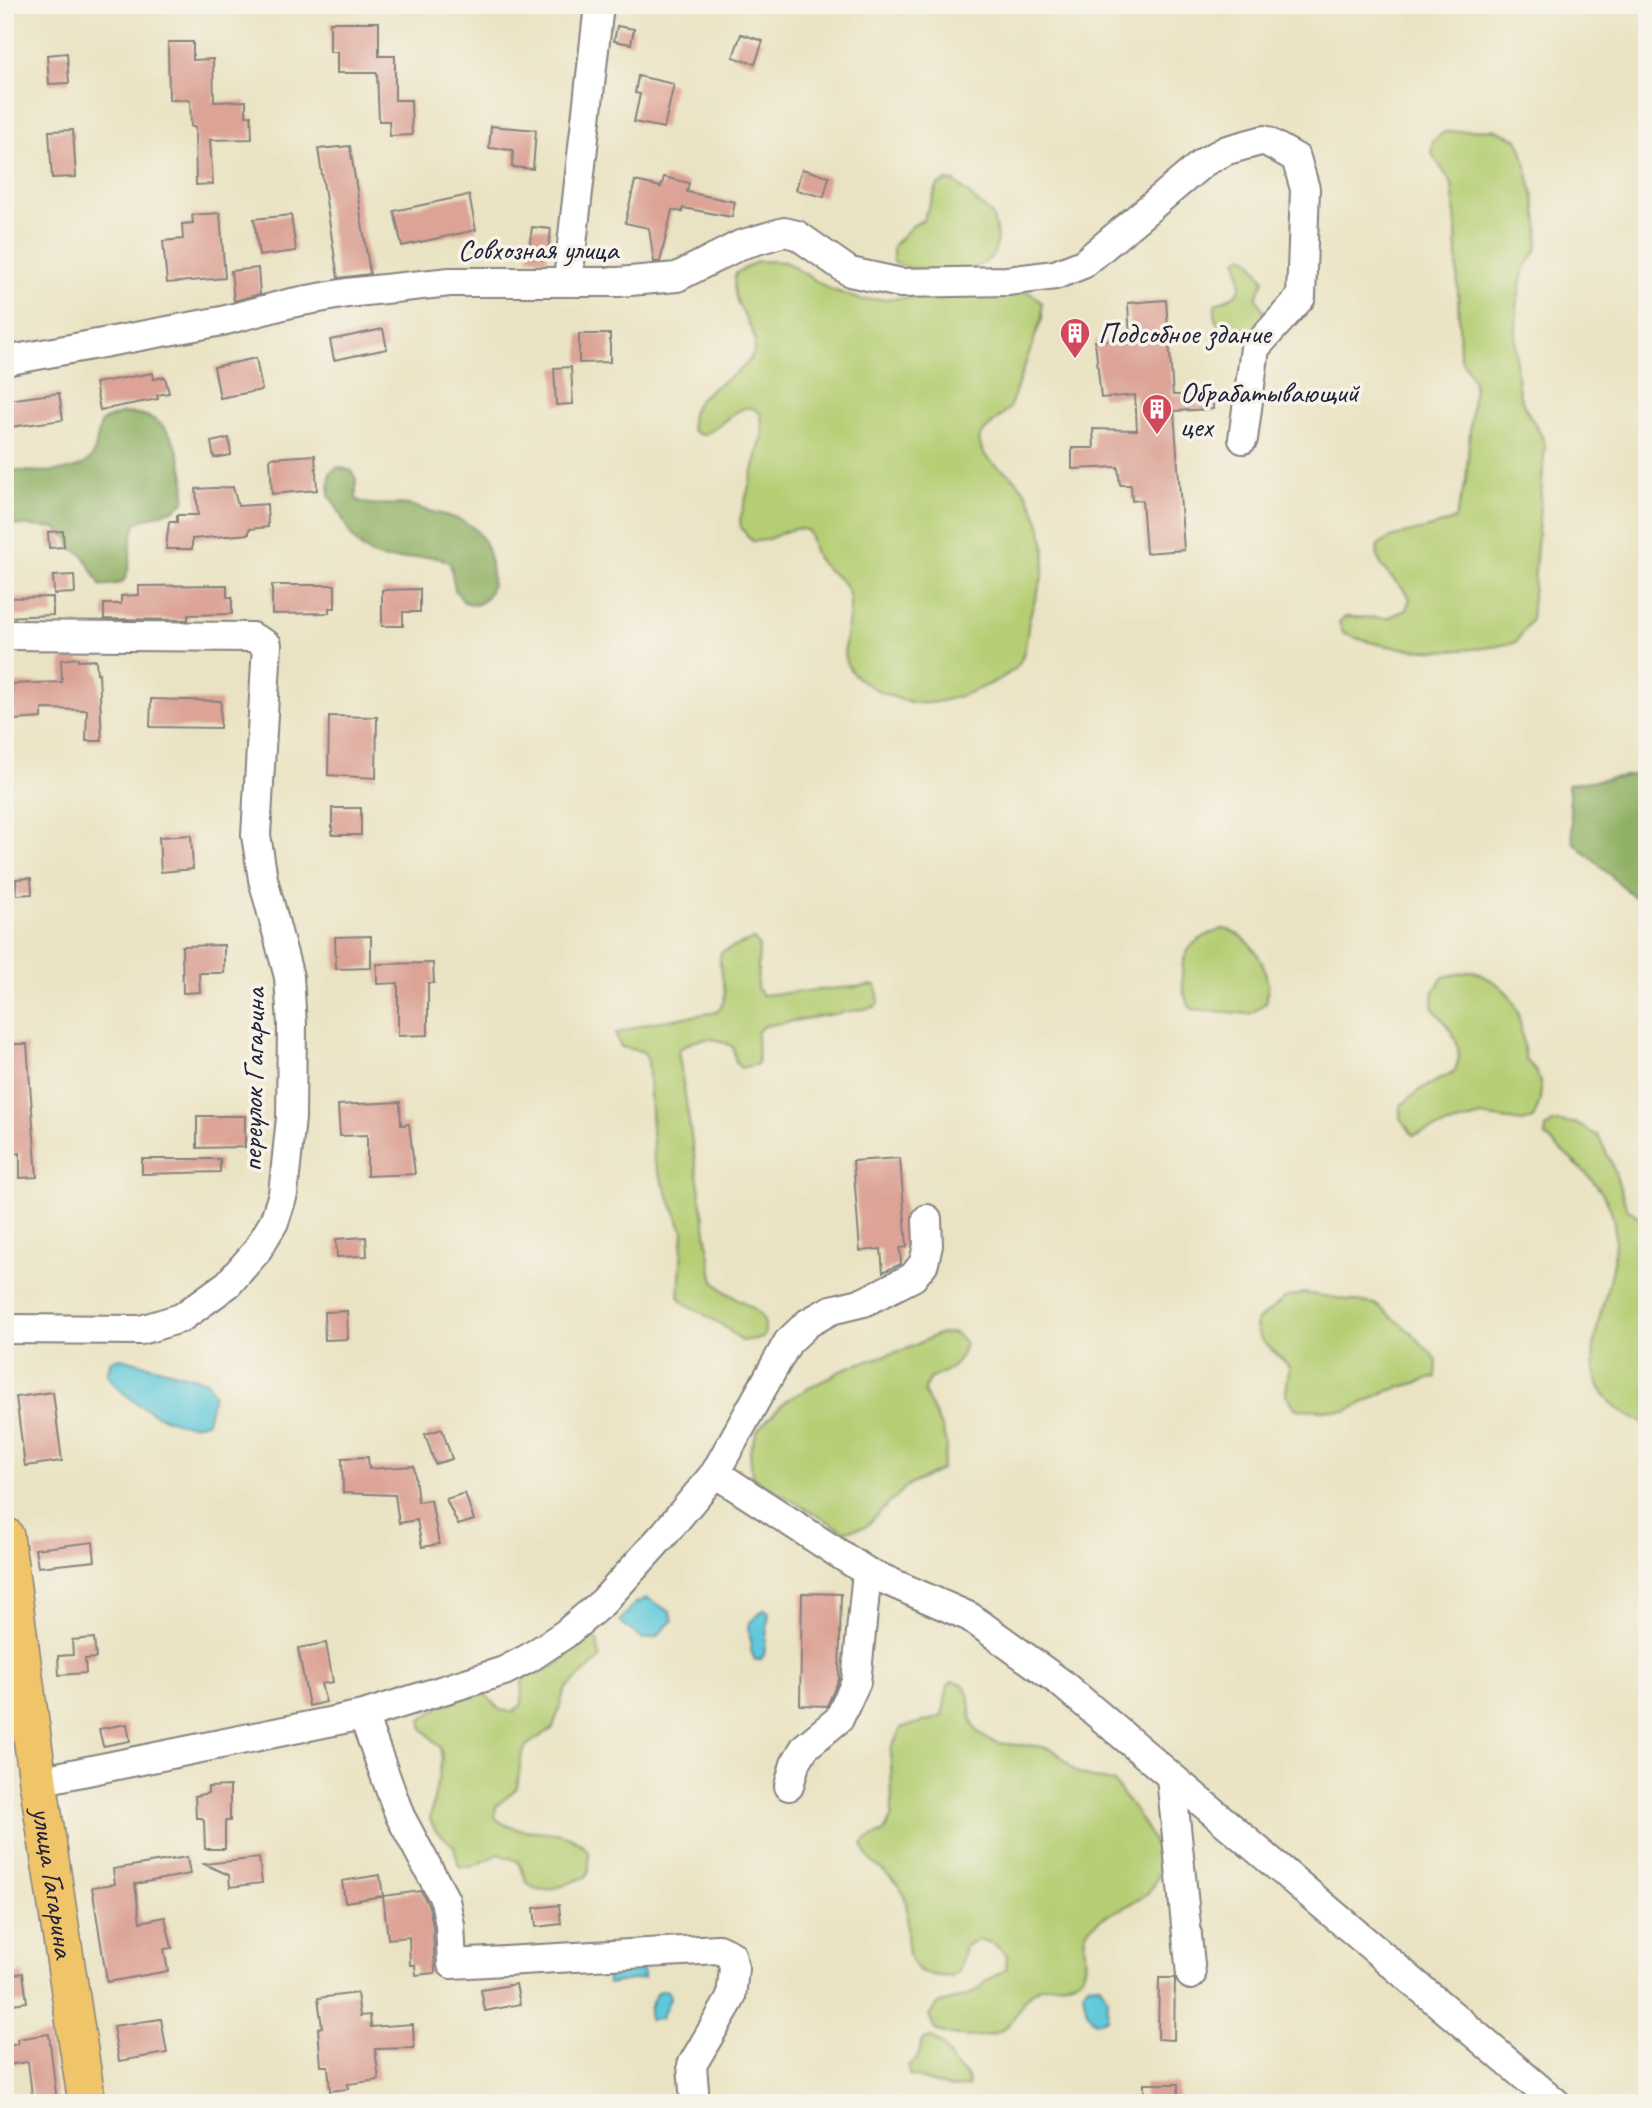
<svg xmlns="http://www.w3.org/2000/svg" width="1652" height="2108" font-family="Caveat,sans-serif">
  <rect width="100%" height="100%" fill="#f7f3e8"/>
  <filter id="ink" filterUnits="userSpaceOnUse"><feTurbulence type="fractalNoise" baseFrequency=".0143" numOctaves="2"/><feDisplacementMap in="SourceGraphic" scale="14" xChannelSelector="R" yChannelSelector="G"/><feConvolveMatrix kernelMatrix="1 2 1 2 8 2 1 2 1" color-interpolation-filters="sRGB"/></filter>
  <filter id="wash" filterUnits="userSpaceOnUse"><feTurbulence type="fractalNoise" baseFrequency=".00686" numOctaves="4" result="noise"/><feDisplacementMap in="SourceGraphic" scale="28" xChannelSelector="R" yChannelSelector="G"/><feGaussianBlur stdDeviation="1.57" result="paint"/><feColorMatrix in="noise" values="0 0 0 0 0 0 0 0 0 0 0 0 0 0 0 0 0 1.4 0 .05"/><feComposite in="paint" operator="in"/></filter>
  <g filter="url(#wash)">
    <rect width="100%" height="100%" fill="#eae3c3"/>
    <path fill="#b5ce73" stroke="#6c7857" stroke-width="2" d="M1495,129L1517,139L1522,149C1529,180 1541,214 1538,245C1537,255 1528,260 1525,268C1514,295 1514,363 1519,392C1523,412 1540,426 1545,445L1531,620L1516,642C1464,655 1393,654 1343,633L1339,622L1345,617L1387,618L1406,610L1410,598C1399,580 1373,569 1378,545C1400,530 1431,531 1455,519L1466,481L1474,381L1460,357L1456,226L1452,184L1432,154L1433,141L1444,132Z
      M946,181L955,182L992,215C1010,265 976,272 935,270C919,269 907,270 893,261V246L912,226L923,220L938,185Z
      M1243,256L1251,260L1264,280L1256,298L1265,313L1264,320L1254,330L1219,325L1215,319V304C1245,292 1243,292 1237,260Z
      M758,261L785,262L830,289L861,300L1023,292L1031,293L1042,303V318L1009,409L984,431L979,440C984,465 1001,465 1017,481C1032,496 1045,533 1045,554C1045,577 1036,594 1030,616C1026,631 1028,648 1020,662C1009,682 940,706 919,703C900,702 864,687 852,672C834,652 855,620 849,595C845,577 829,575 819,561C812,552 812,540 808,531C786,522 777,543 752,541L741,528L740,520L763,433L761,414C740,393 724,431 700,435L692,430C684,386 740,384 753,354C764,327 725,307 736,273Z
      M1224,929C1254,934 1274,976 1266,1003L1250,1014L1192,1009C1184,999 1183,991 1182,978C1181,947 1197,937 1224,929Z
      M754,939L759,946L757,988L762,995L876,985L879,1001L875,1007L764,1026L757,1032L758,1064L741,1068L736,1063L733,1047C715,1035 696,1037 678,1050L713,1278C723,1302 776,1303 763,1338L742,1341L722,1325L683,1302L679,1295L683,1231L654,1161L648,1061L644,1052L621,1047L615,1034L649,1023L717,1012C735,995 715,973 721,952Z
      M1473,971C1525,993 1517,1014 1526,1060C1546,1077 1543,1098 1533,1119L1523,1122L1481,1116L1413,1135L1400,1118V1106L1421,1089L1454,1072C1468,1046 1448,1026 1432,1007L1434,991L1443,977Z
      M1554,1122L1575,1123L1598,1136L1612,1164L1627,1209L1647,1222V1424C1542,1385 1625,1299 1614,1223C1609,1186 1570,1160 1545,1136L1546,1128Z
      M1304,1293L1375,1304L1412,1333L1437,1360L1436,1377L1385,1392L1347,1411L1296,1409L1286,1394L1289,1367C1277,1350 1255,1344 1256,1322L1285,1298Z
      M954,1333L965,1342C961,1365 950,1370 929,1379L924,1391L942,1429L947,1447L941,1470L907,1486L865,1527L844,1531L752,1477L750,1450L758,1429L787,1400L848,1367L909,1348L938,1334Z
      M592,1637L597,1640L600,1659L565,1689L553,1728L526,1746L521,1758L517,1788L496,1806L495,1817C519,1843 566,1818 589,1853V1871L585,1877C569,1882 540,1900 527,1882C523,1875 523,1868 517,1861L499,1854L471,1867L459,1866L454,1846L435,1830L430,1819L442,1759L440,1747L423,1729L421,1720C438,1706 464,1694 486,1695L500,1710L513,1712L522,1704C518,1655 540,1682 562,1661C567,1656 571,1647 575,1641Z
      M952,1682L963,1684C975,1699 964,1718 979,1733C999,1752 1030,1740 1053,1750C1060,1753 1066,1763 1073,1769C1084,1778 1099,1779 1114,1782C1129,1805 1159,1836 1159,1866C1159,1904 1113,1906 1091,1926C1076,1940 1093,1961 1081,1976C1073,1986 1047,1983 1036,1989C1022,1997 1019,2012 1010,2023C995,2042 955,2038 935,2030L929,2015L940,2003L967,1996L981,1988L986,1981L1006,1970L1007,1955L994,1944L979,1939L965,1946L958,1972L951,1977C943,1976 932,1976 924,1973C896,1962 914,1914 903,1893C891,1871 872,1870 862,1845L867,1839L884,1832L892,1816L891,1749L901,1728C915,1722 929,1723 942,1716L948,1685Z
      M931,2038C945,2044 946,2052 954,2064C960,2074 971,2073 968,2087L952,2088L909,2075L908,2066L917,2059L923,2040Z"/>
    <path fill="#90b165" stroke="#596a50" stroke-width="2" d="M123,413C130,414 139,413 146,416C178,426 187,473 184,502L175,509L137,522C126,542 135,565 122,583L101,586L84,556L71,547L67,537L56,528L5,524V469C25,472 78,476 91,458C97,450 97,432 102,421Z
      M338,467L352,471L356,480V499C372,509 390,502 409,505C416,506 422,510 429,511C469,520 488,528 492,574C493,587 489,599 476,605L464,602L455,590L450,563C423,545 390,574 361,547C345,533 343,512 329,496L330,473Z
      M1647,773V908L1573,842L1568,784Z"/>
    <path fill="#5fc9da" stroke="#40768a" stroke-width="2" d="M121,1358L207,1381L214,1394L207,1421C178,1436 121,1398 107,1374L111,1360Z
      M647,1598L670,1612L673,1620L656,1637L642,1639L620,1621L634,1604Z
      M765,1609L769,1612L764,1655L760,1660H755L751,1651L749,1623Z
      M617,1966L641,1968L644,1978L608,1984L607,1972Z
      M1099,1984L1108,1998L1107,2018L1097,2022C1086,2016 1085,2004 1083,1992L1088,1985Z
      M664,1990L669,1992L670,1998L661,2019L649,2020V2009L657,1992Z"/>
    <g id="blocks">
      <path fill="#dca396" d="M330,22H379V56H395V100H411L412,135L390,136L389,121H379L377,73H337V52H330Z
        M617,26L634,29L631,44L614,41Z
        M741,34L763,41L755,64L733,57Z
        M168,42H193V60L213,59L214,102L246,101V116L251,115L252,139L210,140L213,184L196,185L195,127H191L190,100H169Z
        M67,53L69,83L49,84L47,55Z
        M638,76L674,84L664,128L634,122L640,94L635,93Z
        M491,126L536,130L533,169L512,167L513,150L489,148Z
        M73,130L76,177L52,178L49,131Z
        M350,146L370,274L338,278L318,149Z
        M802,169L829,177L824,197L796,190Z
        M664,177L689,183L687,192L735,202L732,217L683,208L682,212L672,210L660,262H654L649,228L625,223L635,181L661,187Z
        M469,195L476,230L402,246L394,211Z
        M220,213L225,278L167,283L163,241L183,239L182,224L193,223L192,215Z
        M291,215L296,251L259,256L254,219Z
        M532,227L551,229L547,260L528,257Z
        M258,268L260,294L234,301L231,271Z
        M1166,300L1173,395H1213V409L1174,411L1184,550L1146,553L1142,500L1132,501L1131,485H1120L1118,467L1072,469V448H1094L1093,429L1137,430L1135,395L1101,398L1095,341L1130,339L1128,303Z
        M383,329L387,349L334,360L330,340Z
        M579,334H610V362L579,363Z
        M256,358L262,390L220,398L214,367Z
        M571,367L573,404L556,405L554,368Z
        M153,373L154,379L165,377L169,393L157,395L158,399L100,410L95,383Z
        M59,393L63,420L10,427L7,400Z
        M229,438L231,455L214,458L211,442Z
        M315,455L317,490L272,494L270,458Z
        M233,487L238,506L267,504L268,527L249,529V534L192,539V549H166L169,522H177V515H198L196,489Z
        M63,531L64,547L49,548L48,532Z
        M74,575L75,593L54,594L53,576Z
        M227,585V597H232V614L188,615V620L104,619V604H121V596L139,595V586Z
        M272,585H335V608H329V613L272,614Z
        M420,589V612H403V626H382V590Z
        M53,597V615L5,617V598Z
        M78,658V661L96,660L97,674L99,673L102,741H86L87,710L42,709V718L14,720L12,684L62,682L61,660Z
        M151,699L221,701L220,728L150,727Z
        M329,716L377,717L376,778L328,775Z
        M332,808H361V835H332Z
        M191,835L193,869L161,872L159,837Z
        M31,878L32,894L17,895L16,879Z
        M371,936V968L336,969L335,937Z
        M224,945V973H199L200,992L183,993L182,946Z
        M433,963L434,983H428V1035L398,1036V983L377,984V964Z
        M5,1044H27L37,1177L20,1178V1153L5,1154V1116L12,1115Z
        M400,1102L401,1125L409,1124L415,1174L367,1176V1135L340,1136L338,1105Z
        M197,1116H245V1147L197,1148Z
        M900,1158L907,1247L900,1248L901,1264L883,1272L881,1249L860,1251L853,1161Z
        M142,1159H220V1172L142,1174Z
        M366,1237L367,1256L337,1257L336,1239Z
        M347,1311L348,1339L325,1340L324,1312Z
        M53,1392L62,1461L25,1466L16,1397Z
        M442,1429L452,1459L435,1464L425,1434Z
        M368,1457L369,1469L414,1466L418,1502L431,1500L439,1544L422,1547L417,1520L399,1523L395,1495L343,1493L342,1458Z
        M465,1493L474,1520L458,1525L446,1499Z
        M93,1542L95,1561L38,1567L35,1549Z
        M802,1593L841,1594L839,1679L827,1706L800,1705Z
        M94,1638L96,1658L85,1659L86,1673L59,1675L58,1656L73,1655L72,1640Z
        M326,1643L333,1682L321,1684L326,1702L309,1706L298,1648Z
        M127,1724L130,1741L103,1746L99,1729Z
        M230,1786V1821H225V1849H205L204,1821L202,1818H196L195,1796L208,1793V1787Z
        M187,1857L190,1874L135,1884L140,1922L165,1917L172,1948L164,1949L168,1971L107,1982L92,1887L115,1884L113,1869Z
        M259,1858L262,1883L230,1887L229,1875L204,1864Z
        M380,1875L383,1896L345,1902L342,1881Z
        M421,1891L429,1906L433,1927L435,1973L416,1975L415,1965H410L409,1937L388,1939L383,1896Z
        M559,1905L561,1924L536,1927L534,1908Z
        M23,1973L27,2002L5,2005V1976Z
        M1159,1978H1175L1174,2040L1158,2039Z
        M516,1984L520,2004L485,2011L481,1990Z
        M357,1993L360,2016L370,2015L371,2027L413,2024L414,2048L375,2049L379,2080L347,2084L348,2089L330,2091L328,2066H321L318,2028L322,2027L318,1998Z
        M161,2019L167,2053L119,2061L113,2026Z
        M49,2034L57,2103H33L28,2062L5,2065V2046L18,2044L17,2039Z
        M1144,2084H1178V2103H1144Z"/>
    </g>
  </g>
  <g filter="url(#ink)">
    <use href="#blocks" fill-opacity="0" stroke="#86827f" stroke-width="2"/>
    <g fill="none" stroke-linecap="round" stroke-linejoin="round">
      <g stroke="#86827f" stroke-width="32">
        <path id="minor" d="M568,280L599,5
          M5,361L222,321L291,303L347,293L450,282H618L677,277L740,245L784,232L797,235L850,272L901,283L1007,281L1055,275L1083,264L1204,162L1227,150L1264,140L1296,158L1305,189L1301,297L1255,348L1243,439
          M5,635L252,637L267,645L256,835L263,879L289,977L292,1025L291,1118L283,1194L274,1222L256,1252L228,1284L181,1318L141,1330L5,1329
          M715,1473L867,1572L970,1617L1061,1683L1556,2103
          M363,1715L400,1816L445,1900L450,1925L452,1964L718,1949L731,1955L734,1968L731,1998L692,2065L695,2103
          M1171,1777L1191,1975
          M38,1781L363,1715L504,1671L529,1658L565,1634L603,1602L666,1532L715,1473L788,1342L808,1323L831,1310L864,1302L913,1277L924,1263L928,1245L927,1219
          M789,1786L795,1764L805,1747L839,1719L856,1682L867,1572"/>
      </g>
      <g stroke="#86827f" stroke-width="40">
        <g id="major">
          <path id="s1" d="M5,1536L38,1781L87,2103"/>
        </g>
      </g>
      <use href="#minor" stroke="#fff" stroke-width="28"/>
      <use href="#major" stroke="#f0c469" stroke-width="37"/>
    </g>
  </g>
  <defs>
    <g id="building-pin" transform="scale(1.575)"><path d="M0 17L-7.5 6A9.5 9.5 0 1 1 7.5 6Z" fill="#d1495b" stroke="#f7f3e8"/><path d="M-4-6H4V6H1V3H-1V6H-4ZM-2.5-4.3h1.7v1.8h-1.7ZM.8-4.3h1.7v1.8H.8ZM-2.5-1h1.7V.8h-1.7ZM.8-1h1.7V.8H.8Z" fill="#fff"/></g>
  </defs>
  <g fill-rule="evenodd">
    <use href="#building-pin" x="1075" y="333"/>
    <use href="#building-pin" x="1157" y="409"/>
  </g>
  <g text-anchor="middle" stroke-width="7" stroke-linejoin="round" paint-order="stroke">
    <g font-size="30" fill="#22223b" stroke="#f7f3e8">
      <text x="538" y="259">Совхозная улица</text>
      <text transform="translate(253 1080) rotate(-89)" y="10">переулок Гагарина</text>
      <text dy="10" stroke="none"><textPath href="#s1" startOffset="350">улица Гагарина</textPath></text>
    </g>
    <g font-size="30" fill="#22223b" stroke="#f7f3e8" text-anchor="start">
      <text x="1098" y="343">Подсобное здание</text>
      <text x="1180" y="402">Обрабатывающий<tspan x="1180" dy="34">цех</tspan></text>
    </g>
  </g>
  <rect width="1652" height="2108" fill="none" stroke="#f7f3e8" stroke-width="28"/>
</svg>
